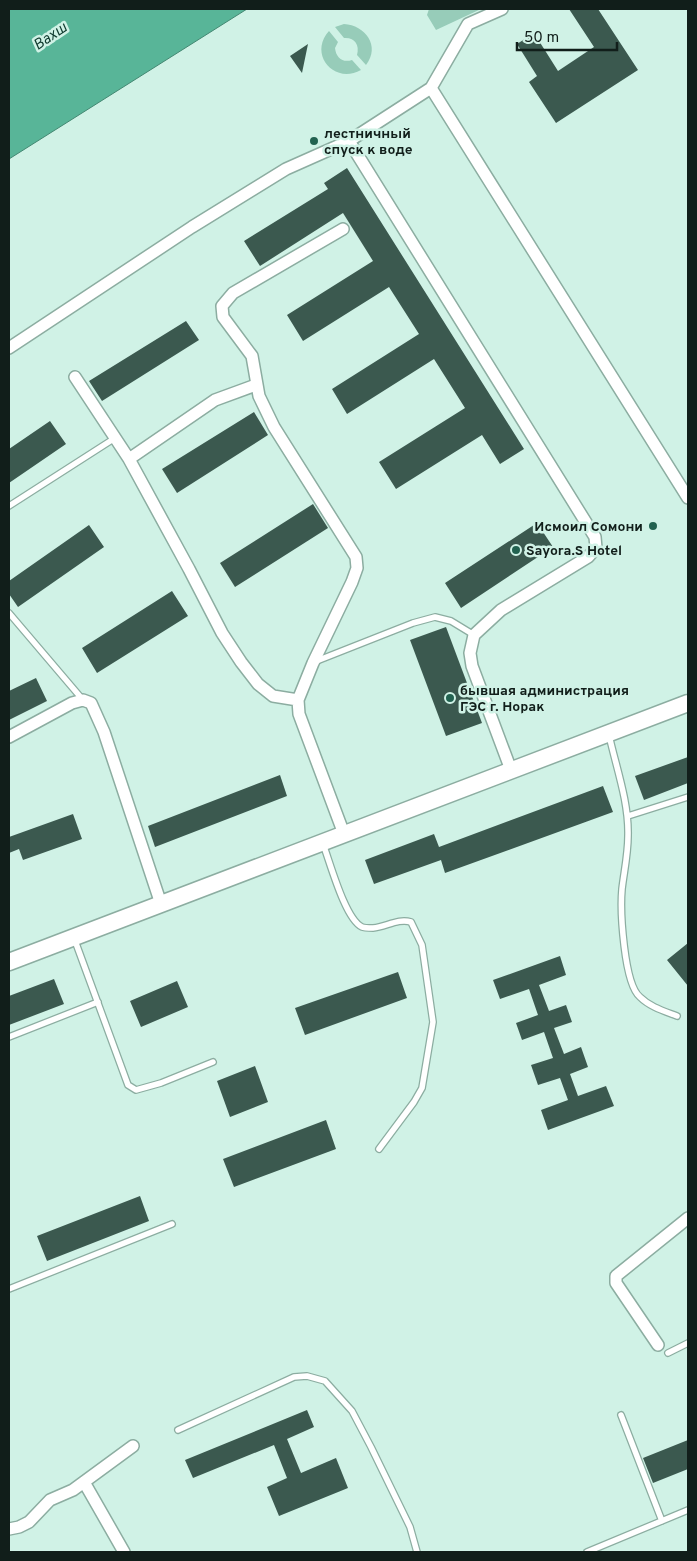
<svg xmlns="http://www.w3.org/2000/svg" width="697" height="1561" font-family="Overpass,sans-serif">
  <rect width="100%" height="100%" fill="#d0f2e6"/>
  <path fill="#97ccb9" d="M429,9H481L436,30L427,15Z
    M344,24C365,25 381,46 366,65L357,55C360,44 354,37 344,38L335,27Z
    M329,31L338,42L335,48C336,58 343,63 352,60L361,70C334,85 308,54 329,31Z"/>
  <path fill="#58b598" stroke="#438872" d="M9,9H247L9,159Z"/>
  <path fill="#3b594f" d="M569,9H598L638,70L556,123L529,82L537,76L517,44L534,33L558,71L594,47Z
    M308,44L302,73L290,56Z
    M347,168L524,449L500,464L482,435L396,489L379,462L465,408L434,359L347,414L332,389L419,334L389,287L303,341L287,315L373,261L343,213L260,266L244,241L328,189L324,183Z
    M186,321L199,340L102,401L89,381Z
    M254,412L268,435L177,493L162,469Z
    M50,421L66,444L9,483V449Z
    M313,504L328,528L235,587L220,563Z
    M537,523L553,547L461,608L445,583Z
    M89,525L104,547L18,607L9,594V581Z
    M172,591L188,616L97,673L82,648Z
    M446,627L482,723L446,736L410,640Z
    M36,678L47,701L9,720V691Z
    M688,757V783L644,800L635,776Z
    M280,775L287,796L155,847L148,826Z
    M603,786L613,812L445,873L441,860L374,884L365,860L434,834L439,847Z
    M73,814L82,839L23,860L19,849L9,853V837Z
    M688,943V986L667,960Z
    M560,956L566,975L539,985L549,1011L566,1005L572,1022L554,1028L564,1054L581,1047L588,1067L570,1074L578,1096L606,1086L614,1106L548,1130L541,1110L568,1100L560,1078L538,1085L531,1065L553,1058L544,1032L522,1040L516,1023L538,1015L529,989L500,999L493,980Z
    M398,972L407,998L305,1035L295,1008Z
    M54,979L64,1004L9,1025V996Z
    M177,981L188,1007L141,1027L130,1001Z
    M255,1066L268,1102L230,1117L217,1081Z
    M326,1120L336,1149L234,1187L223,1159Z
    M140,1196L149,1221L47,1261L37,1236Z
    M307,1410L314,1427L287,1439L301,1473L336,1458L348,1488L279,1516L267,1487L287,1478L274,1445L193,1478L185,1460Z
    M688,1440V1469L653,1483L643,1458Z"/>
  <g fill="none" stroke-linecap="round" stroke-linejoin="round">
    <g stroke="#8cada1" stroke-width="8">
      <path id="service" d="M9,506L115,438
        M9,613L83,700
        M314,662L413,623L435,617L451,621L474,635
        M609,735C616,767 629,802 628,836C628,854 624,872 622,889C620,911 624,984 640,997C650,1007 664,1011 677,1016
        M628,816L688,797
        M323,844C330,862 345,919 362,927C364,928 371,928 373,928C386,927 398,918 411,922L422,945L433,1022L422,1088L414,1102L379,1149
        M74,938L128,1085L136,1090L161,1083L213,1062
        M9,1037L98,1002
        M9,1289L172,1224
        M668,1353L688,1343
        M621,1415L662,1521
        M178,1430L294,1377L307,1376L325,1381L352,1411L371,1447L410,1527L417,1552
        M587,1552L688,1510"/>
    </g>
    <g stroke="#8cada1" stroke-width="14">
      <path id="minor" d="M431,88L468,24L502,9
        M343,229L233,293L222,306L223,317L252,356L259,396L274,427L356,557L357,568L352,582L313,663L298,700L299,714L344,834
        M9,348L192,227L286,169L349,141
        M75,377L129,459L189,569L222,633L241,662L258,684L273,696L298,700
        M129,459L215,400L256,385
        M9,737L72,703L83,700L91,703L104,732L161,904
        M511,770L472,666L470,653L474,635L501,610L588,557L596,548L595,537L349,141L431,88L688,498
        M658,1345L616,1283V1276L688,1218
        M84,1482L124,1552
        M9,1529L19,1527L29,1522L50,1500L73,1490L133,1446"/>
    </g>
    <g stroke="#8cada1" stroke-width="19">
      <path id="secondary" d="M9,962L688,703"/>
    </g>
    <use href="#service" stroke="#fff" stroke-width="5.5"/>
    <use href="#minor" stroke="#fff" stroke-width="11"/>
    <use href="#secondary" stroke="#fff" stroke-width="16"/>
  </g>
  <g fill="#226250" stroke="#d0f2e6" stroke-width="2">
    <circle cx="314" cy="141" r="5"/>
    <circle cx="653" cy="526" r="5"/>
    <circle cx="516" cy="550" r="5"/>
    <circle cx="450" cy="698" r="5"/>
  </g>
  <g text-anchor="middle" stroke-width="5" stroke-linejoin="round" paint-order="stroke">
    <g font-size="14" font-weight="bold" fill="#111e1a" stroke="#d0f2e6" text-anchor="start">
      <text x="324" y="138">лестничный<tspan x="324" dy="16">спуск к воде</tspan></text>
      <text x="643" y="531" text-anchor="end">Исмоил Сомони</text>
      <text x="526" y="555">Sayora.S Hotel</text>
      <text x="460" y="695">бывшая администрация<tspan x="460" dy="16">ГЭС г. Норак</tspan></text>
    </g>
    <g font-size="15" font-style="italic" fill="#0f3a2e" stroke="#d0f2e6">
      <text transform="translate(50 36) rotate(-34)" y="5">Вахш</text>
    </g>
  </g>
  <rect width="697" height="1561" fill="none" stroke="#111e1a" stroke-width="20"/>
  <path d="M517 42v8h100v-8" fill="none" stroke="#111e1a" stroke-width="2.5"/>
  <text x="524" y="42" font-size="15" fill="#111e1a" stroke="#d0f2e6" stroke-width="4" paint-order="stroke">50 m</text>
</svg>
